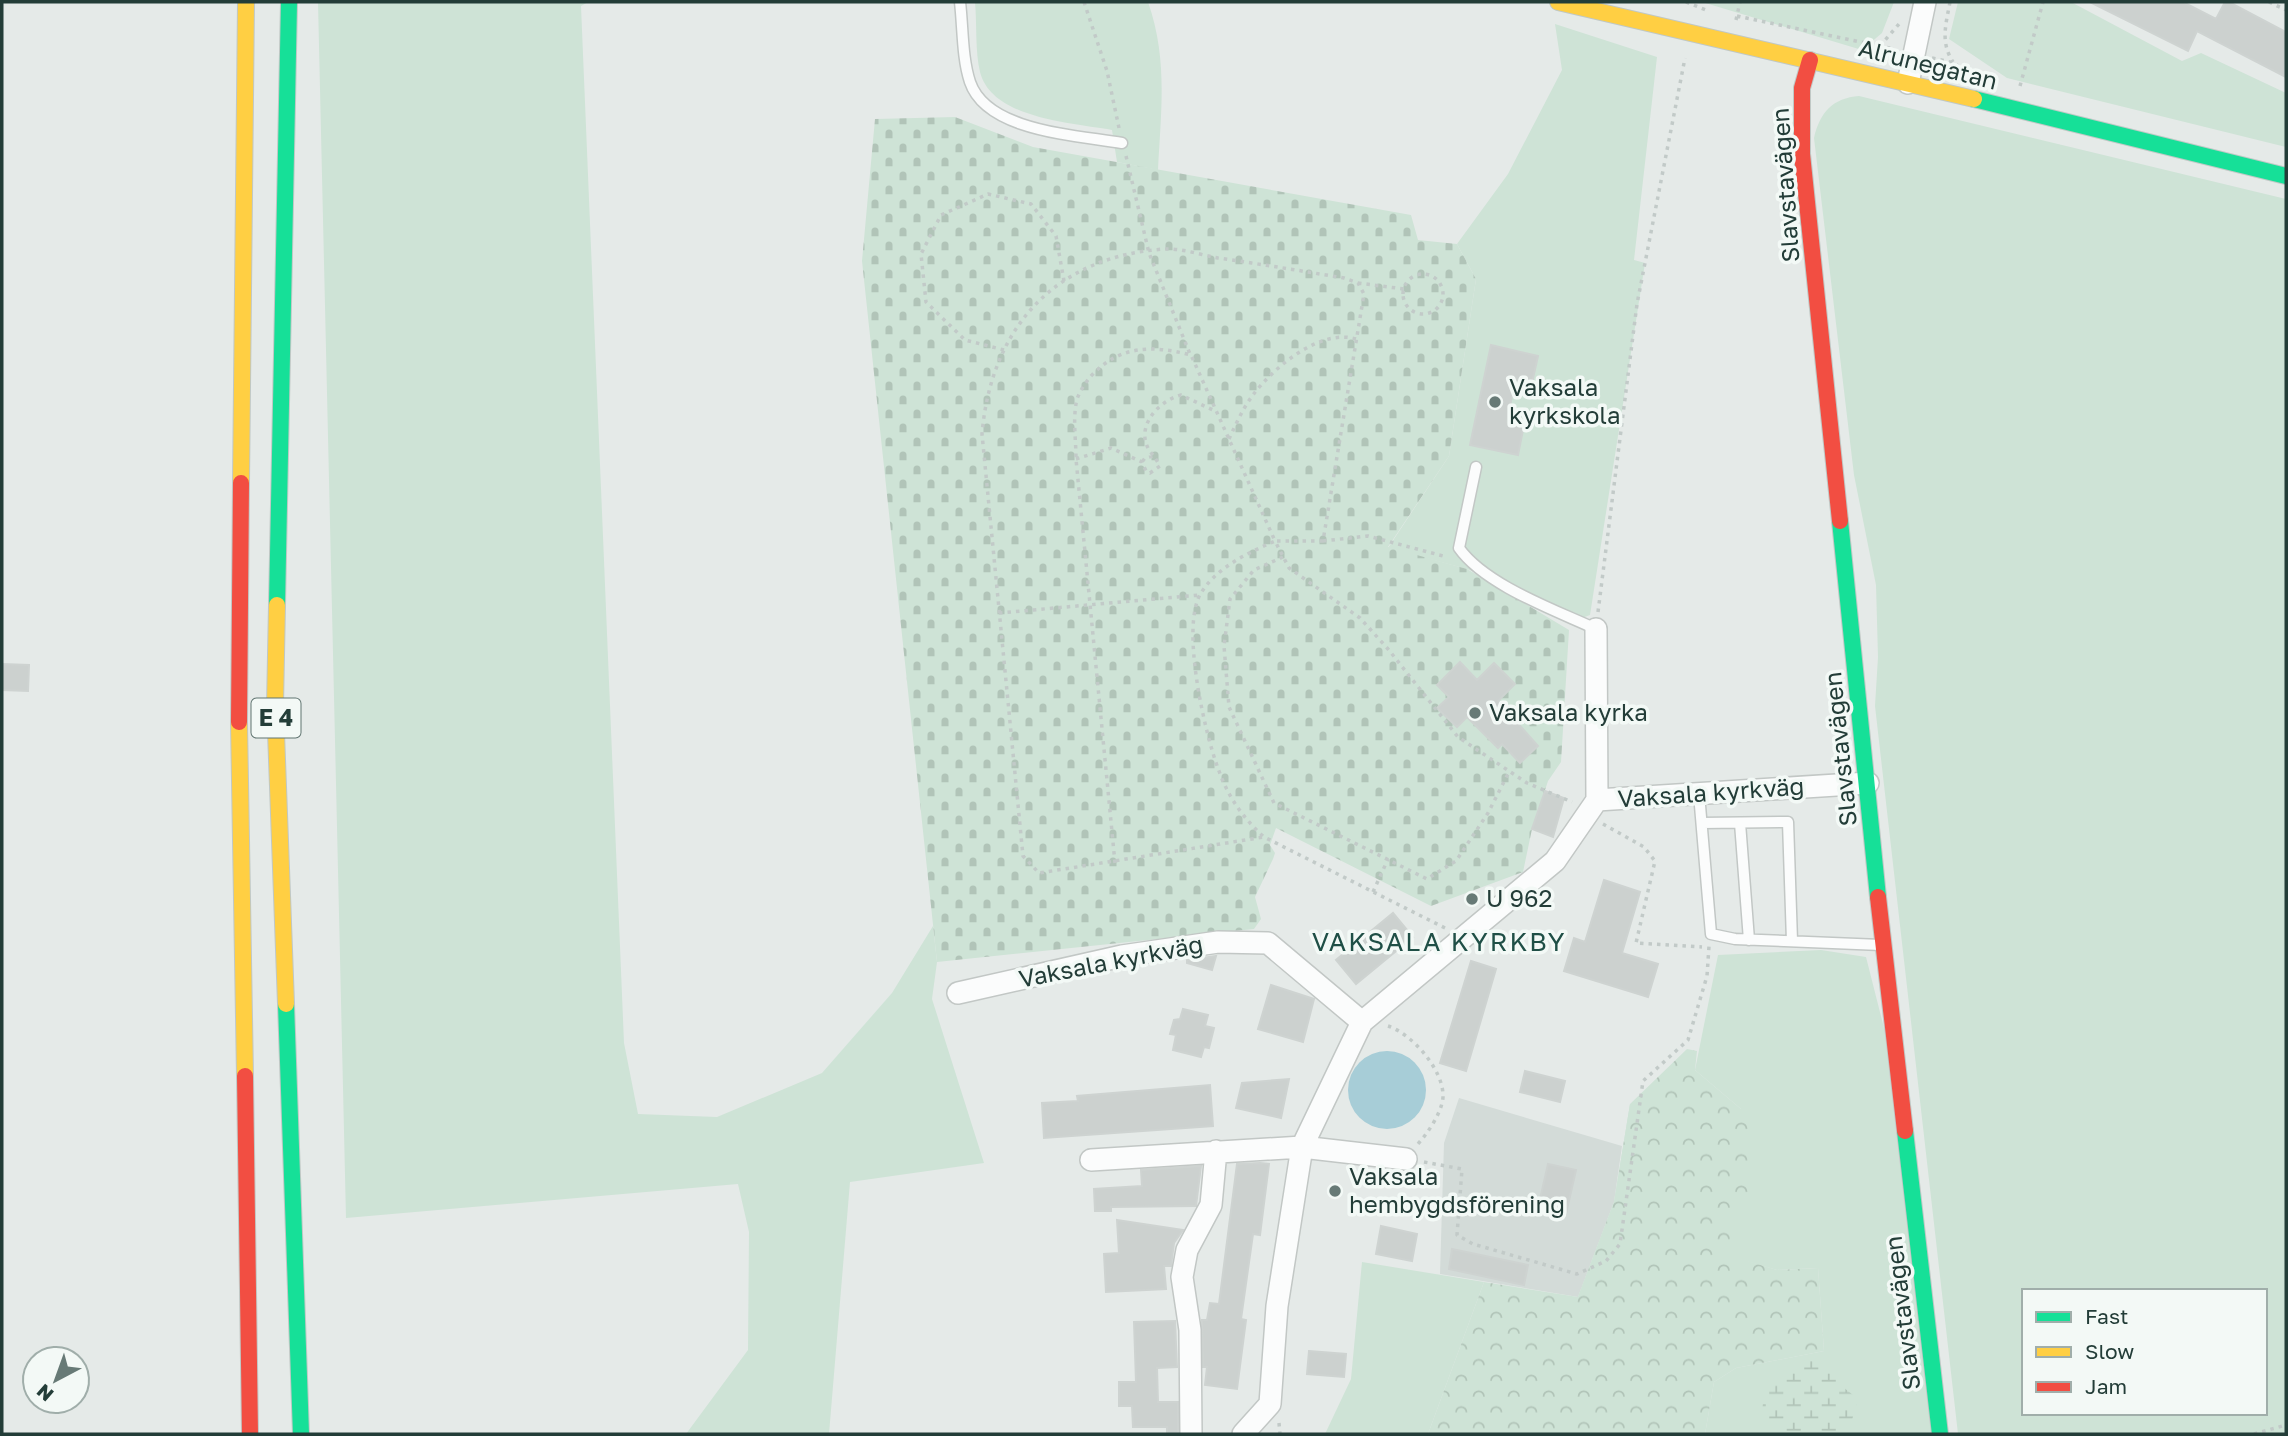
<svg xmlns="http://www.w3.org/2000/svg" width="2288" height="1436" font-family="'Golos Text',sans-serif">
  <defs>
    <pattern id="forest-crowns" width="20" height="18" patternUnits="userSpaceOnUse" patternTransform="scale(1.75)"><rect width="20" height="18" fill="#cee3d6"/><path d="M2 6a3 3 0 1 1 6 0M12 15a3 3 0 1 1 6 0" fill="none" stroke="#b1c4b8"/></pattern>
    <pattern id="wetland-marsh" width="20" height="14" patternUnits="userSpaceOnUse" patternTransform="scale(1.75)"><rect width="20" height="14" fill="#cee3d6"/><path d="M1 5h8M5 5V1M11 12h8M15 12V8" fill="none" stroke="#b1c4b8"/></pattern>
    <pattern id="cemetery-stones" width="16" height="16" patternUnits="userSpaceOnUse" patternTransform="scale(1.75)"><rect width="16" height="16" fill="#cee3d6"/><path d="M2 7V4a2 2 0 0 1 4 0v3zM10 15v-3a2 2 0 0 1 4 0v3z" fill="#b1c4b8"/></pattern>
  </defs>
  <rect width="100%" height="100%" fill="#e5eae8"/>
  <path fill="#d3dbd8" d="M1459,1098L1622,1146L1614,1202L1578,1297L1440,1274L1444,1143Z"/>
  <path fill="#cee3d6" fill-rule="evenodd" d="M318,2H588L581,6L624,1043L638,1114L717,1117L822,1073L892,993L933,926L937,962L932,999L984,1163L850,1182L829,1434H686L748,1350L749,1232L738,1184L346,1218Z
    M975,2H1148C1168,59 1161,110 1158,170L1117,162L1112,130C1073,123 992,119 980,72C975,51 977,24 975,2Z
    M1702,2H1894L1882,33L1862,50Z
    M1958,2H2071L2182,61L2201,53L2286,93V147L2007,78L1949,39Z
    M1555,24L1657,57L1634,260L1645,263L1590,615L1582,618L1467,569L1388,548L1449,456L1476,279L1457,244L1508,174L1562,70Z
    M1859,96L2286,199V1434H1958L1875,706L1878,657L1876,585L1854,475L1814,138C1820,112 1833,98 1859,96ZM2024,1291H2265V1413H2024Z
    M1821,950L1866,957L1884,1028L1931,1434H1705L1714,1382L1736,1368L1824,1351L1818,1268L1777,1270L1728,1256L1578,1297L1614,1202L1630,1104L1731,1130L1741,1109L1695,1070L1718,955Z
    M1362,1262L1484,1282L1428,1434H1325L1351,1379Z"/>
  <path fill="url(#forest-crowns)" d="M1687,1049L1697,1051L1695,1070L1741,1109L1749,1123L1753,1194L1736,1209L1728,1255L1777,1270L1818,1268L1824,1351L1736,1368L1714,1382L1705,1434H1428L1484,1282L1578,1297L1614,1202L1630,1104Z"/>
  <path fill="url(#wetland-marsh)" d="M1815,1353L1843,1387L1858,1399L1848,1434H1777L1761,1422L1765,1384Z"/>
  <path fill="url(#cemetery-stones)" d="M955,117L1033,147L1411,215L1418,240L1457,244L1476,279L1449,456L1388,547L1467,569L1569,630L1561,762L1548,781L1532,829L1523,872L1431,906L1276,828L1270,845L1275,853L1273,859L1255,897L1261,919L1254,929L937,962L862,261L875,119Z"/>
  <path fill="#a7cdd7" d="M1348 1090a39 39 0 1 1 78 0a39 39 0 1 1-78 0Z"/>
  <path fill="#ccd1cf" stroke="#ced3d1" stroke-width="2" d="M2090,2H2183L2216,19L2225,2H2229L2286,32V77L2197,31L2188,51Z
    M1491,345L1538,356L1532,383L1515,380L1507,422L1524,425L1518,455L1470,445Z
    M1460,662L1477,680L1494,663L1515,684L1498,701L1538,746L1520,763L1502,744L1498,748L1467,717L1457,727L1437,708L1449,697L1437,685Z
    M2,664L29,665L28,691L2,690Z
    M1545,791L1564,798L1553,837L1532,829Z
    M1604,880L1640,892L1622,953L1658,964L1648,997L1564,971L1574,938L1585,942Z
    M1393,913L1413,937L1356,984L1336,960Z
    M1216,956L1212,970L1187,963V960Z
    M1471,961L1496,969L1466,1071L1440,1063Z
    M1271,985L1314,999L1303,1042L1258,1029Z
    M1183,1009L1208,1015L1205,1026L1214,1028L1209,1048L1204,1047L1201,1057L1173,1050L1176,1035L1170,1034L1174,1020L1180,1019Z
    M1525,1071L1565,1081L1560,1102L1520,1092Z
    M1289,1079L1281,1118L1236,1108L1242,1083Z
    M1210,1085L1213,1126L1044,1138L1042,1103L1078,1101L1077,1096Z
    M1260,1163L1269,1164L1260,1235L1253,1234L1241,1319L1246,1320L1237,1389L1205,1385L1207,1367H1203L1202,1320H1207L1210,1303L1219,1304L1237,1164Z
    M1548,1164L1576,1170L1566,1214L1538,1208Z
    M1201,1166L1196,1206L1111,1207V1211H1095L1094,1189L1142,1186L1141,1170Z
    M1117,1220L1183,1230L1174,1243L1171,1266H1164L1166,1289L1106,1292L1104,1254L1119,1253Z
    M1381,1226L1417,1234L1412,1261L1376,1254Z
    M1452,1249L1528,1265L1524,1285L1449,1269Z
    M1175,1321L1177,1367L1157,1368L1158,1402H1178V1434H1167V1427H1133L1132,1406H1119V1382H1136L1134,1322Z
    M1309,1351L1346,1354L1344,1377L1307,1374Z"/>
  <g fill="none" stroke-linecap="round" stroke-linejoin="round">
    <g stroke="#c2c7c5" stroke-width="13">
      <path id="lane" d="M960,2C963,27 962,58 970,82C987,132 1077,135 1122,143
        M1476,467L1459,548C1485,585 1555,610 1596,629
        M1699,794L1711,934L1735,939L1881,945
        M1702,823L1788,822L1792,941
        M1740,823L1749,940"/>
    </g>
    <g stroke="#c2c7c5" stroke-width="24">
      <path id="street" d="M1908,83L1925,2
        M1596,629L1597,800
        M958,993L1122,956L1218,942L1268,943L1362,1022
        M1091,1160L1302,1147L1406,1159
        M1191,1434L1190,1330L1182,1277L1187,1250L1211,1205L1216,1151
        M1243,1434L1270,1404L1277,1306L1302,1147L1362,1022L1555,861L1597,800L1868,783"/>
    </g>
    <g stroke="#c0c8c5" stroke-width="18">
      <path id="fast" d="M1974,99L2286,176
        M1840,521L1878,897
        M277,605L289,2
        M286,1004L301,1434
        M1905,1131L1940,1434"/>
    </g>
    <g stroke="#c0c8c5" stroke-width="18">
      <path id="slow" d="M1558,2L1974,99
        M241,483L246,2
        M277,605L275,705L286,1004
        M239,722L245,1076"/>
    </g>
    <g stroke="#c0c8c5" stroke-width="18">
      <path id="jam" d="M1810,60L1802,88V154L1840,521
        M239,722L241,483
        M1878,897L1905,1131
        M245,1076L250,1434"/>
    </g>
    <path stroke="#c2cac8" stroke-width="3.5" stroke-dasharray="3.5 5" stroke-linecap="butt" d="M1084,2L1107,71L1119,128
      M1686,2L1706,10
      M1950,2C1946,24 1940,42 1953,62
      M2269,2L2286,10
      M1737,16L1894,49
      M1736,20L1740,2
      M1880,46L1899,24
      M1932,58L1955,63L1963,71
      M2020,86L2043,2
      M1126,156L1149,253L1190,354
      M1403 294a20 20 0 1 1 40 0a20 20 0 1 1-40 0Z
      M1358,283L1404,289
      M1004,350L965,340L926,302L921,254L941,215L988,194L1031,204L1056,236L1064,281
      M1229,439C1236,424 1243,408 1253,395C1273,368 1320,328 1356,339
      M1153,455C1132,432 1155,402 1181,395L1215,411
      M1076,459L1111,448L1142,462L1146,471L1150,473L1160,466L1154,456L1145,458L1142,462
      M1323,541L1368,536L1447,557
      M1283,557L1254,570L1230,599L1224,646L1229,707L1274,803L1427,879L1456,861L1488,813L1509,772
      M1598,612L1637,304L1685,58
      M999,613L1199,595
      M1603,824L1644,847L1655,861L1636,943L1702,947
      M1115,863L1076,459C1076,441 1073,421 1076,404C1077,395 1085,383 1091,376C1120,345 1152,345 1191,355L1275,541H1323L1364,294L1358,283L1344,278C1302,271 1260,264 1218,258C1201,255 1181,248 1165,249C1056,256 991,327 982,434L1023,856L1039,873L1264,837
      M1373,892L1388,859
      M1445,928L1264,837C1244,819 1228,797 1219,771C1205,735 1180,626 1201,593C1217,567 1248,553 1275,541L1289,568L1360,618L1388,649L1458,737L1527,783L1572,802
      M1388,1026C1412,1034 1444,1070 1443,1097C1442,1113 1427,1134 1417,1145
      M1424,1162L1462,1169L1457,1235L1473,1244L1577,1274L1606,1261L1620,1244L1643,1081L1688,1040L1707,976L1709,946
      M1279,1423L1280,1434
      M2254,1434L2286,1425"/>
    <use href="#lane" stroke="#fbfcfc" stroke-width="10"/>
    <use href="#street" stroke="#fbfcfc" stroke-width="21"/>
    <use href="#fast" stroke="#16e098" stroke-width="16"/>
    <use href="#slow" stroke="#ffcf43" stroke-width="16"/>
    <use href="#jam" stroke="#f24e42" stroke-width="16"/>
  </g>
  <g fill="#677a76" stroke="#f3f9f6" stroke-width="2.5">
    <circle cx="1495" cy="402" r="7"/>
    <circle cx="1475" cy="713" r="7"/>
    <circle cx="1472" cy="899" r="7"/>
    <circle cx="1335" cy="1191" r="7"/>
  </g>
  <g text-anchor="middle" stroke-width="7" stroke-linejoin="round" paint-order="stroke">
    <rect fill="#f3f9f6" stroke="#617571" stroke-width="2" x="251.5" y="698.5" width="49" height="39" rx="5"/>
    <g font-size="23" font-weight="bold" fill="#233d38">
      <text x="276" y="726">E 4</text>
    </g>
    <g font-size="24" fill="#233d38" stroke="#f3f9f6">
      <text transform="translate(1928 65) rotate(14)" y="8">Alrunegatan</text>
      <text transform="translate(1786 185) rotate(-94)" y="8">Slavstavägen</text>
      <text transform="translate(1841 749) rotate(-96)" y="8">Slavstavägen</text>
      <text transform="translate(1711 793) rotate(-4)" y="8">Vaksala kyrkväg</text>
      <text transform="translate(1111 962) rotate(-11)" y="8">Vaksala kyrkväg</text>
      <text transform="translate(1903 1313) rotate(-97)" y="8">Slavstavägen</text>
    </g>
    <g font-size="24" fill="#233d38" stroke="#f3f9f6" text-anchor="start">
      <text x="1509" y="396">Vaksala<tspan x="1509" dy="28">kyrkskola</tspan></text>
      <text x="1489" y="721">Vaksala kyrka</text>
      <text x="1486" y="907">U 962</text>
      <text x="1349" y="1185">Vaksala<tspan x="1349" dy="28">hembygdsförening</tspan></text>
    </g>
    <g font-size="26" letter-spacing="2" fill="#1f4f46" stroke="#f3f9f6">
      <text x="1439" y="951">VAKSALA KYRKBY</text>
    </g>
  </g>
  <rect width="2288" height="1436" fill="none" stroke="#233d38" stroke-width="7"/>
  <rect x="2022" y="1289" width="245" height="126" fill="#f3f9f6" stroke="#a0aeaa" stroke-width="2"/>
  <rect x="2036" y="1312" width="35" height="10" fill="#16e098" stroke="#a0aeaa" stroke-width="2"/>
  <text x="2085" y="1324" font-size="21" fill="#233d38">Fast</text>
  <rect x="2036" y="1347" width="35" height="10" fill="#ffcf43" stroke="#a0aeaa" stroke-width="2"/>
  <text x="2085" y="1359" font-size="21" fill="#233d38">Slow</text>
  <rect x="2036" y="1382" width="35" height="10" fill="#f24e42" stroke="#a0aeaa" stroke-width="2"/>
  <text x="2085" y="1394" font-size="21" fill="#233d38">Jam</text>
  <g transform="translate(56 1380) rotate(221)"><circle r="33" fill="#f3f9f6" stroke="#a0aeaa" stroke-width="2"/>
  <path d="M0-5L12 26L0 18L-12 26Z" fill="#677a76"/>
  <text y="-10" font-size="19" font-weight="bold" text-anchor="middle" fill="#233d38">N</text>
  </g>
</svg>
